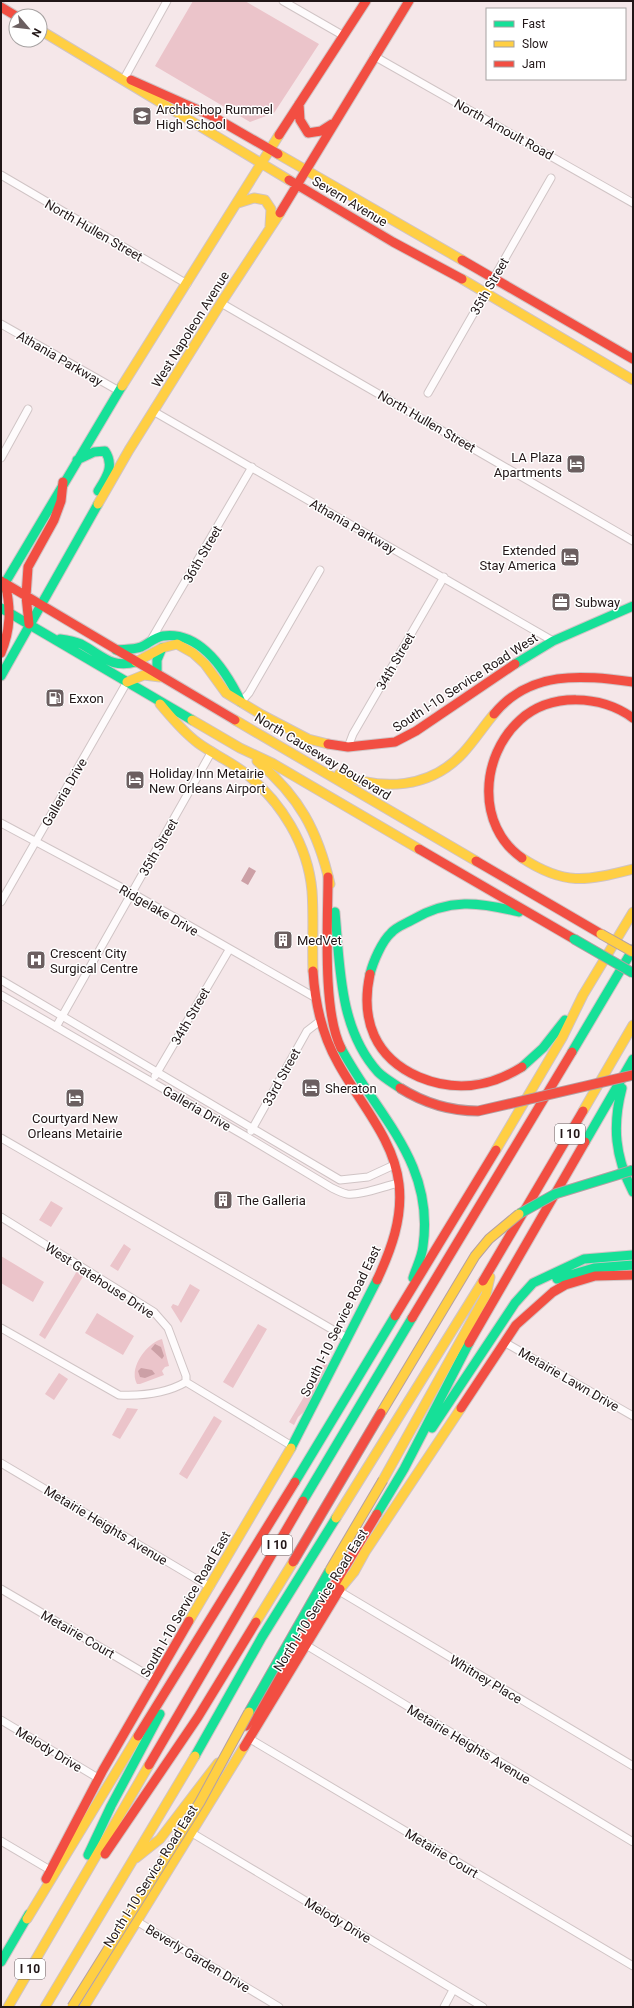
<svg xmlns="http://www.w3.org/2000/svg" width="634" height="2008" font-family="Roboto,sans-serif">
  <rect width="100%" height="100%" fill="#f5e7e9"/>
  <path fill="#ebc4ca" d="M193,1H245L319,44L274,113L250,122L155,66Z
    M51,1201L63,1208L51,1227L39,1220Z
    M124,1244L131,1249L118,1271L110,1266Z
    M1,1256L44,1282L33,1302L1,1283Z
    M77,1271L84,1275L45,1339L39,1335Z
    M190,1284L200,1290L181,1323L171,1307L173,1304L178,1306Z
    M97,1313L134,1336L123,1355L85,1333Z
    M258,1324L267,1329L233,1388L223,1382Z
    M162,1339L169,1366L165,1367L162,1371L164,1375L140,1384H137C128,1368 147,1343 162,1339Z
    M324,1363L330,1366L307,1409L298,1417L294,1425L289,1422Z
    M59,1373L68,1379L54,1400L45,1394Z
    M127,1408L138,1409L120,1439L112,1435Z
    M214,1416L222,1421L187,1479L179,1474Z"/>
  <path fill="#cca0a6" d="M249,867L256,871L248,885L241,881Z
    M155,1344L161,1347L164,1356L162,1359L151,1349Z
    M141,1368L152,1370L155,1374L145,1378L140,1377L138,1371Z"/>
  <g fill="none" stroke-linecap="round" stroke-linejoin="round">
    <g stroke="#d0c4c5" stroke-width="9">
      <path id="street" d="M283,1L344,36
        M374,56L633,203
        M125,77L167,1
        M1,175L187,284
        M221,303L633,541
        M1,324L119,391
        M428,393L551,178
        M153,411L553,641
        M1,458L28,409
        M151,640L252,467
        M241,702L249,693L320,570
        M348,747L353,734L444,577
        M1,823L132,893L316,998
        M1,902L127,682
        M1,980L340,1180L368,1177L394,1165
        M1,995L247,1137L332,1188C336,1190 342,1193 347,1194C360,1196 384,1186 399,1183
        M56,1027L212,751
        M155,1076L229,950
        M251,1131L307,1031L320,1021
        M1,1138L347,1338
        M1,1217L154,1312L168,1328L186,1376V1382
        M1,1328L119,1395C141,1396 167,1393 186,1382
        M504,1342L633,1416
        M186,1382L292,1446
        M1,1463L210,1587
        M1,1589L156,1680
        M339,1591L633,1766
        M306,1645L633,1842
        M1,1720L98,1778
        M250,1739L633,1966
        M192,1833L483,2007
        M1,1841L50,1870
        M138,1922L279,2007
        M444,2007L453,1990"/>
    </g>
    <g stroke="#d0c4c5" stroke-width="11">
      <path id="fast" d="M77,460L94,452L105,451C115,466 106,478 98,491
        M2,588L122,386
        M1,608L192,720
        M60,639C68,640 74,641 81,644C102,655 111,669 136,662
        M116,650C124,649 133,650 141,647C148,644 155,637 163,636C201,631 227,673 241,702
        M515,664L553,641L633,606
        M157,673V660L162,648
        M1,676L98,504
        M335,912C340,966 339,1029 378,1072C384,1078 393,1083 400,1088
        M370,974C373,962 382,941 391,933C396,927 405,924 412,920C449,898 479,902 519,912
        M341,1048C377,1116 435,1162 423,1246C422,1257 416,1268 413,1278
        M572,1052L633,949
        M522,1067L543,1048L565,1020
        M622,1088C612,1126 615,1157 633,1192
        M585,1142L633,1059
        M557,1279L594,1268L633,1265
        M432,1428L515,1303L533,1283L584,1259L633,1255
        M291,1448L377,1280
        M295,1482L395,1316
        M303,1501L412,1318
        M377,1514L404,1469L469,1343
        M195,1756L262,1637L336,1518
        M88,1855L111,1806L160,1714
        M1,1962L29,1914"/>
    </g>
    <g stroke="#d0c4c5" stroke-width="11">
      <path id="slow" d="M40,30L289,180
        M278,154L462,260
        M238,203L254,198L265,200L271,209L270,226
        M462,279L633,380
        M122,386L279,135
        M98,504L129,450L221,303L280,213
        M136,662L162,648L177,644L193,653L205,664L226,693L262,715L308,739L328,744
        M127,682L144,675L160,677
        M160,704C172,718 183,732 198,743C213,754 230,761 245,773C281,801 308,845 312,891C314,918 312,944 313,971
        M192,720L240,748L272,763L419,849
        M235,720L476,861
        M257,761C299,796 318,831 330,884
        M339,774C382,791 430,789 463,753C474,741 483,727 494,714
        M522,858C565,886 585,881 633,869
        M583,1111L633,1025
        M496,1150L562,1038L583,995L633,912
        M383,1480L486,1295L490,1277
        M336,1518L483,1281
        M340,1589L354,1572L365,1552L461,1408
        M189,1621L291,1448
        M256,1622L293,1562
        M136,1858L160,1839L218,1763
        M27,1919L138,1736
        M8,2007L149,1765
        M45,2007L195,1756
        M84,2007L244,1747"/>
    </g>
    <g stroke="#d0c4c5" stroke-width="11">
      <path id="jam" d="M1,7L16,16
        M131,80L212,116L278,154
        M299,104L300,120L308,133L321,131L332,124
        M279,135L366,1
        M289,180L393,242L462,279
        M280,213L409,1
        M462,260L633,359
        M1,581L235,720
        M29,624L26,596L28,567L54,520L61,501L63,482
        M1,653C11,629 11,608 5,583
        M494,714C530,670 581,675 633,682
        M328,744L348,747L395,742L416,731L515,664
        M419,849L574,939
        M522,858C476,826 480,756 520,720C551,692 601,695 633,718
        M476,861L601,934
        M328,877C328,921 322,1010 341,1048
        M313,971C315,1003 322,1035 338,1063C359,1102 394,1139 399,1184C403,1218 391,1250 377,1280
        M370,974C360,1020 375,1058 419,1077C455,1092 488,1088 522,1067
        M483,1281L583,1111
        M395,1316L496,1150
        M412,1318L572,1052
        M469,1343L585,1142
        M461,1408L516,1325L553,1292L565,1285L595,1276L633,1275
        M246,1726L280,1675L377,1514
        M138,1736L295,1482
        M244,1747L340,1589
        M149,1765L303,1501
        M105,1854L198,1717L256,1622
        M46,1879L103,1770L189,1621"/>
    </g>
    <use href="#street" stroke="#fefbfc" stroke-width="7"/>
    <use href="#fast" stroke="#16e098" stroke-width="9"/>
    <use href="#slow" stroke="#ffcf43" stroke-width="9"/>
    <use href="#jam" stroke="#f24e42" stroke-width="9"/>
    <g stroke="#b4a0a3" stroke-width="11" stroke-linecap="butt">
      <path id="fast-bridge" d="M574,939L633,973
        M519,1214L555,1194L633,1170
        M249,1712L330,1570"/>
    </g>
    <g stroke="#b4a0a3" stroke-width="11" stroke-linecap="butt">
      <path id="slow-bridge" d="M601,934L633,952
        M381,1413L475,1256L489,1239L519,1214
        M330,1570L383,1480
        M72,2007L200,1802L249,1712"/>
    </g>
    <g stroke="#b4a0a3" stroke-width="11" stroke-linecap="butt">
      <path id="jam-bridge" d="M400,1088C424,1103 449,1111 478,1111L633,1075
        M293,1562L381,1413"/>
    </g>
    <use href="#fast-bridge" stroke="#16e098" stroke-width="9"/>
    <use href="#slow-bridge" stroke="#ffcf43" stroke-width="9"/>
    <use href="#jam-bridge" stroke="#f24e42" stroke-width="9"/>
  </g>
  <defs>
    <g id="school-square" transform="scale(1)"><rect x="-9" y="-9" width="18" height="18" rx="4" fill="#6b5f60" stroke="#fff"/><path d="M0-5L7-2L0 1L-7-2ZM-4 1L0 2.5L4 1V4Q0 6-4 4Z" fill="#fff"/></g>
    <g id="hotel-square" transform="scale(1)"><rect x="-9" y="-9" width="18" height="18" rx="4" fill="#6b5f60" stroke="#fff"/><path d="M-6-4.5h1.5V1H6V5H4.5V3h-9V5H-6ZM-4 0a1.8 1.8 0 1 1 3.6 0ZM.5 0V-2.5h3Q6-2.5 6 0Z" fill="#fff"/></g>
    <g id="office-square" transform="scale(1)"><rect x="-9" y="-9" width="18" height="18" rx="4" fill="#6b5f60" stroke="#fff"/><path d="M-6-3h4V-5.5h4V-3h4V5H-6ZM-1-4.5V-3h2v-1.5ZM-6 0V1H6V0Z" fill="#fff"/></g>
    <g id="fuel-square" transform="scale(1)"><rect x="-9" y="-9" width="18" height="18" rx="4" fill="#6b5f60" stroke="#fff"/><path d="M-5.5-6h7V0h2V4h1.3V-2.5L3-4.5l.8-.8L6-3V5H2.5V1h-1V6h-7ZM-4.2-4.7v3.2H.2V-4.7Z" fill="#fff"/></g>
    <g id="building-square" transform="scale(1)"><rect x="-9" y="-9" width="18" height="18" rx="4" fill="#6b5f60" stroke="#fff"/><path d="M-4-6H4V6H1V3H-1V6H-4ZM-2.5-4.3h1.7v1.8h-1.7ZM.8-4.3h1.7v1.8H.8ZM-2.5-1h1.7V.8h-1.7ZM.8-1h1.7V.8H.8Z" fill="#fff"/></g>
    <g id="hospital-square" transform="scale(1)"><rect x="-9" y="-9" width="18" height="18" rx="4" fill="#6b5f60" stroke="#fff"/><path d="M-5-5h3v3.5h4V-5h3V5h-3V1.5h-4V5h-3Z" fill="#fff"/></g>
  </defs>
  <g fill-rule="evenodd">
    <use href="#school-square" x="142" y="116"/>
    <use href="#hotel-square" x="576" y="464"/>
    <use href="#hotel-square" x="570" y="557"/>
    <use href="#office-square" x="561" y="602"/>
    <use href="#fuel-square" x="55" y="698"/>
    <use href="#hotel-square" x="135" y="780"/>
    <use href="#building-square" x="283" y="940"/>
    <use href="#hospital-square" x="36" y="960"/>
    <use href="#hotel-square" x="311" y="1088"/>
    <use href="#hotel-square" x="75" y="1098"/>
    <use href="#building-square" x="223" y="1200"/>
  </g>
  <g text-anchor="middle" stroke-width="3" stroke-linejoin="round" paint-order="stroke">
    <g fill="#fff" stroke="#645c5d" stroke-width="1">
      <rect x="555" y="1124" width="30" height="20" rx="3"/>
      <rect x="262" y="1535" width="30" height="20" rx="3"/>
      <rect x="15" y="1959" width="30" height="20" rx="3"/>
    </g>
    <g font-size="12" font-weight="bold" fill="#211617">
      <text x="570" y="1138">I 10</text>
      <text x="277" y="1549">I 10</text>
      <text x="30" y="1973">I 10</text>
    </g>
    <g font-size="13" fill="#211617" stroke="#fff" text-anchor="start">
      <text x="156" y="114">Archbishop Rummel<tspan x="156" dy="15">High School</tspan></text>
      <text x="562" y="462" text-anchor="end">LA Plaza<tspan x="562" dy="15">Apartments</tspan></text>
      <text x="556" y="555" text-anchor="end">Extended<tspan x="556" dy="15">Stay America</tspan></text>
      <text x="575" y="607">Subway</text>
      <text x="69" y="703">Exxon</text>
      <text x="149" y="778">Holiday Inn Metairie<tspan x="149" dy="15">New Orleans Airport</tspan></text>
      <text x="297" y="945">MedVet</text>
      <text x="50" y="958">Crescent City<tspan x="50" dy="15">Surgical Centre</tspan></text>
      <text x="325" y="1093">Sheraton</text>
      <text x="75" y="1123" text-anchor="middle">Courtyard New<tspan x="75" dy="15">Orleans Metairie</tspan></text>
      <text x="237" y="1205">The Galleria</text>
    </g>
    <g font-size="13" fill="#211617" stroke="#fff">
      <text transform="translate(504 129) rotate(29)" y="5">North Arnoult Road</text>
      <text transform="translate(350 201) rotate(31)" y="5">Severn Avenue</text>
      <text transform="translate(94 230) rotate(30)" y="5">North Hullen Street</text>
      <text transform="translate(489 286) rotate(-60)" y="5">35th Street</text>
      <text transform="translate(190 329) rotate(-58)" y="5">West Napoleon Avenue</text>
      <text transform="translate(60 358) rotate(30)" y="5">Athania Parkway</text>
      <text transform="translate(427 421) rotate(30)" y="5">North Hullen Street</text>
      <text transform="translate(353 526) rotate(30)" y="5">Athania Parkway</text>
      <text transform="translate(202 554) rotate(-60)" y="5">36th Street</text>
      <text transform="translate(395 661) rotate(-60)" y="5">34th Street</text>
      <text transform="translate(465 682) rotate(-33)" y="5">South I-10 Service Road West</text>
      <text transform="translate(323 756) rotate(31)" y="5">North Causeway Boulevard</text>
      <text transform="translate(64 792) rotate(-60)" y="5">Galleria Drive</text>
      <text transform="translate(158 847) rotate(-60)" y="5">35th Street</text>
      <text transform="translate(159 910) rotate(30)" y="5">Ridgelake Drive</text>
      <text transform="translate(190 1016) rotate(-60)" y="5">34th Street</text>
      <text transform="translate(281 1077) rotate(-61)" y="5">33rd Street</text>
      <text transform="translate(197 1108) rotate(30)" y="5">Galleria Drive</text>
      <text transform="translate(100 1280) rotate(33)" y="5">West Gatehouse Drive</text>
      <text transform="translate(340 1321) rotate(-64)" y="5">South I-10 Service Road East</text>
      <text transform="translate(569 1379) rotate(30)" y="5">Metairie Lawn Drive</text>
      <text transform="translate(106 1525) rotate(31)" y="5">Metairie Heights Avenue</text>
      <text transform="translate(320 1600) rotate(-58)" y="5">North I-10 Service Road East</text>
      <text transform="translate(185 1604) rotate(-60)" y="5">South I-10 Service Road East</text>
      <text transform="translate(78 1634) rotate(30)" y="5">Metairie Court</text>
      <text transform="translate(486 1679) rotate(31)" y="5">Whitney Place</text>
      <text transform="translate(469 1744) rotate(31)" y="5">Metairie Heights Avenue</text>
      <text transform="translate(49 1749) rotate(31)" y="5">Melody Drive</text>
      <text transform="translate(442 1853) rotate(31)" y="5">Metairie Court</text>
      <text transform="translate(150 1876) rotate(-58)" y="5">North I-10 Service Road East</text>
      <text transform="translate(338 1920) rotate(31)" y="5">Melody Drive</text>
      <text transform="translate(198 1958) rotate(31)" y="5">Beverly Garden Drive</text>
    </g>
  </g>
  <rect width="634" height="2008" fill="none" stroke="#211617" stroke-width="4"/>
  <rect x="486" y="8" width="140" height="72" fill="#ffffff" stroke="#a6a2a2"/>
  <rect x="494" y="21" width="20" height="6" fill="#16e098" stroke="#a6a2a2"/>
  <text x="522" y="28" font-size="12" fill="#211617">Fast</text>
  <rect x="494" y="41" width="20" height="6" fill="#ffcf43" stroke="#a6a2a2"/>
  <text x="522" y="48" font-size="12" fill="#211617">Slow</text>
  <rect x="494" y="61" width="20" height="6" fill="#f24e42" stroke="#a6a2a2"/>
  <text x="522" y="68" font-size="12" fill="#211617">Jam</text>
  <g transform="translate(28 28) rotate(118)"><circle r="19" fill="#ffffff" stroke="#a6a2a2"/>
  <path d="M0-3L7 15L0 10L-7 15Z" fill="#6b5f60"/>
  <text y="-6" font-size="11" font-weight="bold" text-anchor="middle" fill="#211617">N</text>
  </g>
</svg>
